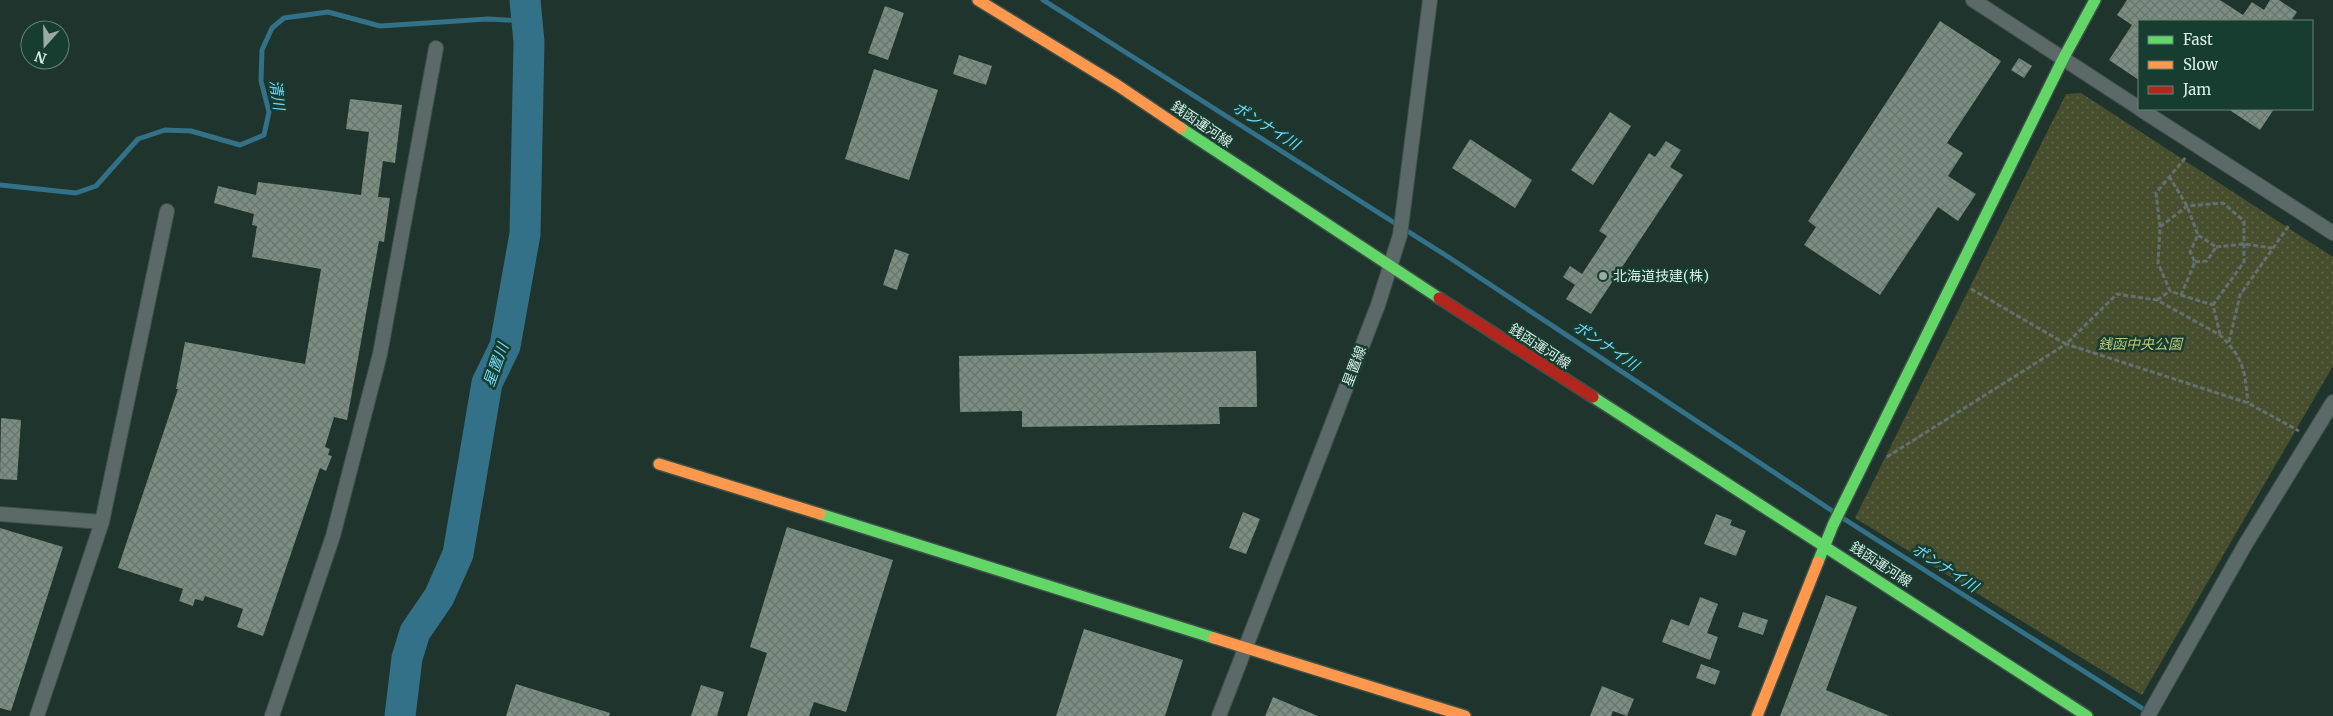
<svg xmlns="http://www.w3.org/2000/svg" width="2333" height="716" font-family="Merriweather,'Noto Sans JP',serif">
  <defs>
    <pattern id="park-dots" width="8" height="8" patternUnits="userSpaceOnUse" patternTransform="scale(1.25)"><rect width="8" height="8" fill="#474e2d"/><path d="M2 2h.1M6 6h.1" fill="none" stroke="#61684b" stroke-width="1.8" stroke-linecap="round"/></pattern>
    <pattern id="building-cross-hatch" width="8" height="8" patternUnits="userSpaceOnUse" patternTransform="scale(1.25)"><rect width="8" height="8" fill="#7c8e82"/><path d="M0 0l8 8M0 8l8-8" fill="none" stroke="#67756d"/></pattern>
  </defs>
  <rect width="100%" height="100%" fill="#1f342d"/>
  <path fill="url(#park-dots)" d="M2081,93L2333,257V366L2142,695L1855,518L2066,94Z"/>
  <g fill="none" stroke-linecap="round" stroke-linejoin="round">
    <path stroke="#327187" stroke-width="5" d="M1043,0L1450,258L1834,512
      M0,185L76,193L96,186L138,139L165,130L191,131L240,145L264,135L269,112L261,81L262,50L272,28L284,18L328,12L380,26L488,19L526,21
      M1841,517L2148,712"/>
    <path stroke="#327187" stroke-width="31" d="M400,716L407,658L415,632L439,597L458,554L487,383L505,346L525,234L529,42L525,0"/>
  </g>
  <path fill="url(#building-cross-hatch)" d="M2127,0H2220L2243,15L2252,2L2264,10L2270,0H2279L2297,12L2291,21H2139V80L2109,60L2132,25L2117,15Z
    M885,6L904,13L888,60L868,53Z
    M1940,21L2001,61L1947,143L1963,153L1948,176L1976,194L1958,221L1938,207L1880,295L1804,245L1816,227L1808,221Z
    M959,55L992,66L986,85L953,74Z
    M2019,58L2032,66L2024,78L2011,70Z
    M874,69L938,90L909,180L845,159Z
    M350,99L402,105L395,163L383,161L378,197L390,198L384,242L379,241L347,420L334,417L325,447L330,449L328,455L332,456L326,471L320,468L263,636L237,627L243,609L205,596L203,601L195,599L193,606L179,601L183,589L118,568L178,389H176L185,342L305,364L321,269L252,257L257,226L252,225L254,214L214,203L218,186L256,195L258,182L361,195L369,132L346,129Z
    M2228,109H2274L2260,130Z
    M1610,112L1631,126L1593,185L1571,170Z
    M1470,139L1532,180L1515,208L1452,168Z
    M1666,141L1681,150L1670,167L1683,175L1591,314L1566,299L1575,285L1563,277L1570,266L1582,274L1607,236L1599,231L1649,153L1655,157Z
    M895,249L909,254L897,290L883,285Z
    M1256,351L1257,407H1219L1220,424L1022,427V411L960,412L959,356Z
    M1,418L21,420L17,480L0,479Z
    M1243,512L1260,519L1246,554L1229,548Z
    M1716,514L1732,520L1730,525L1746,531L1736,556L1704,544Z
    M787,527L893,560L846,712L814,702L809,716H747L767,653L750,647Z
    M0,528L63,547L11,711L0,708Z
    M1826,595L1857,607L1826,690L1890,716H1780Z
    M1700,597L1718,604L1707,633L1718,637L1710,660L1662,642L1671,619L1689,626Z
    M1743,612L1768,620L1763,635L1738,627Z
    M1084,629L1183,660L1165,716H1056Z
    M1701,664L1720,671L1715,685L1696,678Z
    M516,684L610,713L609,716H506Z
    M701,685L724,692L717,716H691Z
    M1602,686L1634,699L1627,716L1613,711L1611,716H1590Z
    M1273,697L1318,716H1265Z"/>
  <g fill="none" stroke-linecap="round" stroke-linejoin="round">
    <g stroke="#3e504a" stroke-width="16">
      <path id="street" d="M1973,0L2139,108
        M2140,109L2333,233
        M0,514L102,522
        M37,716L102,522L167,211
        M272,716L333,536L380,354L436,48
        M1219,716L1378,305L1400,235L1430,0
        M2148,716L2245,545L2333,402"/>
    </g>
    <g stroke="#3e504a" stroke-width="14">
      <path id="fast" d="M1181,128L1439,298
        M1593,397L2087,716
        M820,514L1214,638
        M1818,562L1833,525L2063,59L2095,0"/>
    </g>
    <g stroke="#3e504a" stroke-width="14">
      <path id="slow" d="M978,0L1117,85L1181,128
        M659,464L820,514
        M1214,638L1465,716
        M1757,716L1818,562"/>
    </g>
    <g stroke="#3e504a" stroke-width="14">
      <path id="jam" d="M1439,298L1593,397"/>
    </g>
    <path stroke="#63706e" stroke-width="3" stroke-dasharray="5 2.5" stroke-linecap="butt" d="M2169,176L2187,206L2198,235L2190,252L2195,262L2181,295L2170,291
      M2160,227L2156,193L2186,157
      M2216,247L2244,244L2272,248
      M2195,262L2207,261L2216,247L2198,235
      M1971,289L2066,344L2117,294L2157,300L2220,335C2244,358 2245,372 2248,403
      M2181,295L2213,305
      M2157,300L2170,291L2158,263L2160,227L2187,206L2223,203L2244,221V262L2213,305L2220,334
      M2229,342L2240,295L2290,224
      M1887,457L2066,344L2248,403L2299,431"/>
    <use href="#street" stroke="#5b6a68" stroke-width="14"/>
    <use href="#fast" stroke="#63d668" stroke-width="11"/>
    <use href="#slow" stroke="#ff974d" stroke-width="11"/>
    <use href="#jam" stroke="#b3261e" stroke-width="11"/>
  </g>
  <circle fill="#98aca5" stroke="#173c30" stroke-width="2" cx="1603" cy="276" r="5"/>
  <g text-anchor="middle" stroke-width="5" stroke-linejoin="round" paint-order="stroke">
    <g font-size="14" fill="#d9ede5" stroke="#173c30">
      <text transform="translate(1202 124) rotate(34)" y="5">銭函運河線</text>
      <text transform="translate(1540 346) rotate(33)" y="5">銭函運河線</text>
      <text transform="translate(1354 366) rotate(-69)" y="5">星置線</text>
      <text transform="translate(1881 564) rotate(33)" y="5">銭函運河線</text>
    </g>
    <g font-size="14" fill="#d9ede5" stroke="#173c30" text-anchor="start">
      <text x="1613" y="281">北海道技建(株)</text>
    </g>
    <g font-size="14" font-style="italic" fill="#bdc875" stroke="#173c30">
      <text x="2140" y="349">銭函中央公園</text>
    </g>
    <g font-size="15" font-style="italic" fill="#75d8fe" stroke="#173c30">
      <text transform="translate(277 95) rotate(82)" y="5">清川</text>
      <text transform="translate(1266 126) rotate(32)" y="5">ポンナイ川</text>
      <text transform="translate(1606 346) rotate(34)" y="5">ポンナイ川</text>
      <text transform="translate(496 365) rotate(-70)" y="5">星置川</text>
      <text transform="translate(1945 568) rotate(33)" y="5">ポンナイ川</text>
    </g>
  </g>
  <rect x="2138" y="20" width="175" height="90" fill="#173c30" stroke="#658378"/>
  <rect x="2148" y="36" width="25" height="8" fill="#63d668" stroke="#658378"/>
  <text x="2183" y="45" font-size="15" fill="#d9ede5">Fast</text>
  <rect x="2148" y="61" width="25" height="8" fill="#ff974d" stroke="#658378"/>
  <text x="2183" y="70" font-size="15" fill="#d9ede5">Slow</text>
  <rect x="2148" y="86" width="25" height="8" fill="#b3261e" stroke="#658378"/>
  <text x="2183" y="95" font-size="15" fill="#d9ede5">Jam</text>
  <g transform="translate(45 45) rotate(200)"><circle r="24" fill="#173c30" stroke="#658378"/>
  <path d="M0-4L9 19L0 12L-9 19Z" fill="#98aca5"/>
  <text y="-8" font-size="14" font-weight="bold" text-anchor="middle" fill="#d9ede5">N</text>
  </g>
</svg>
